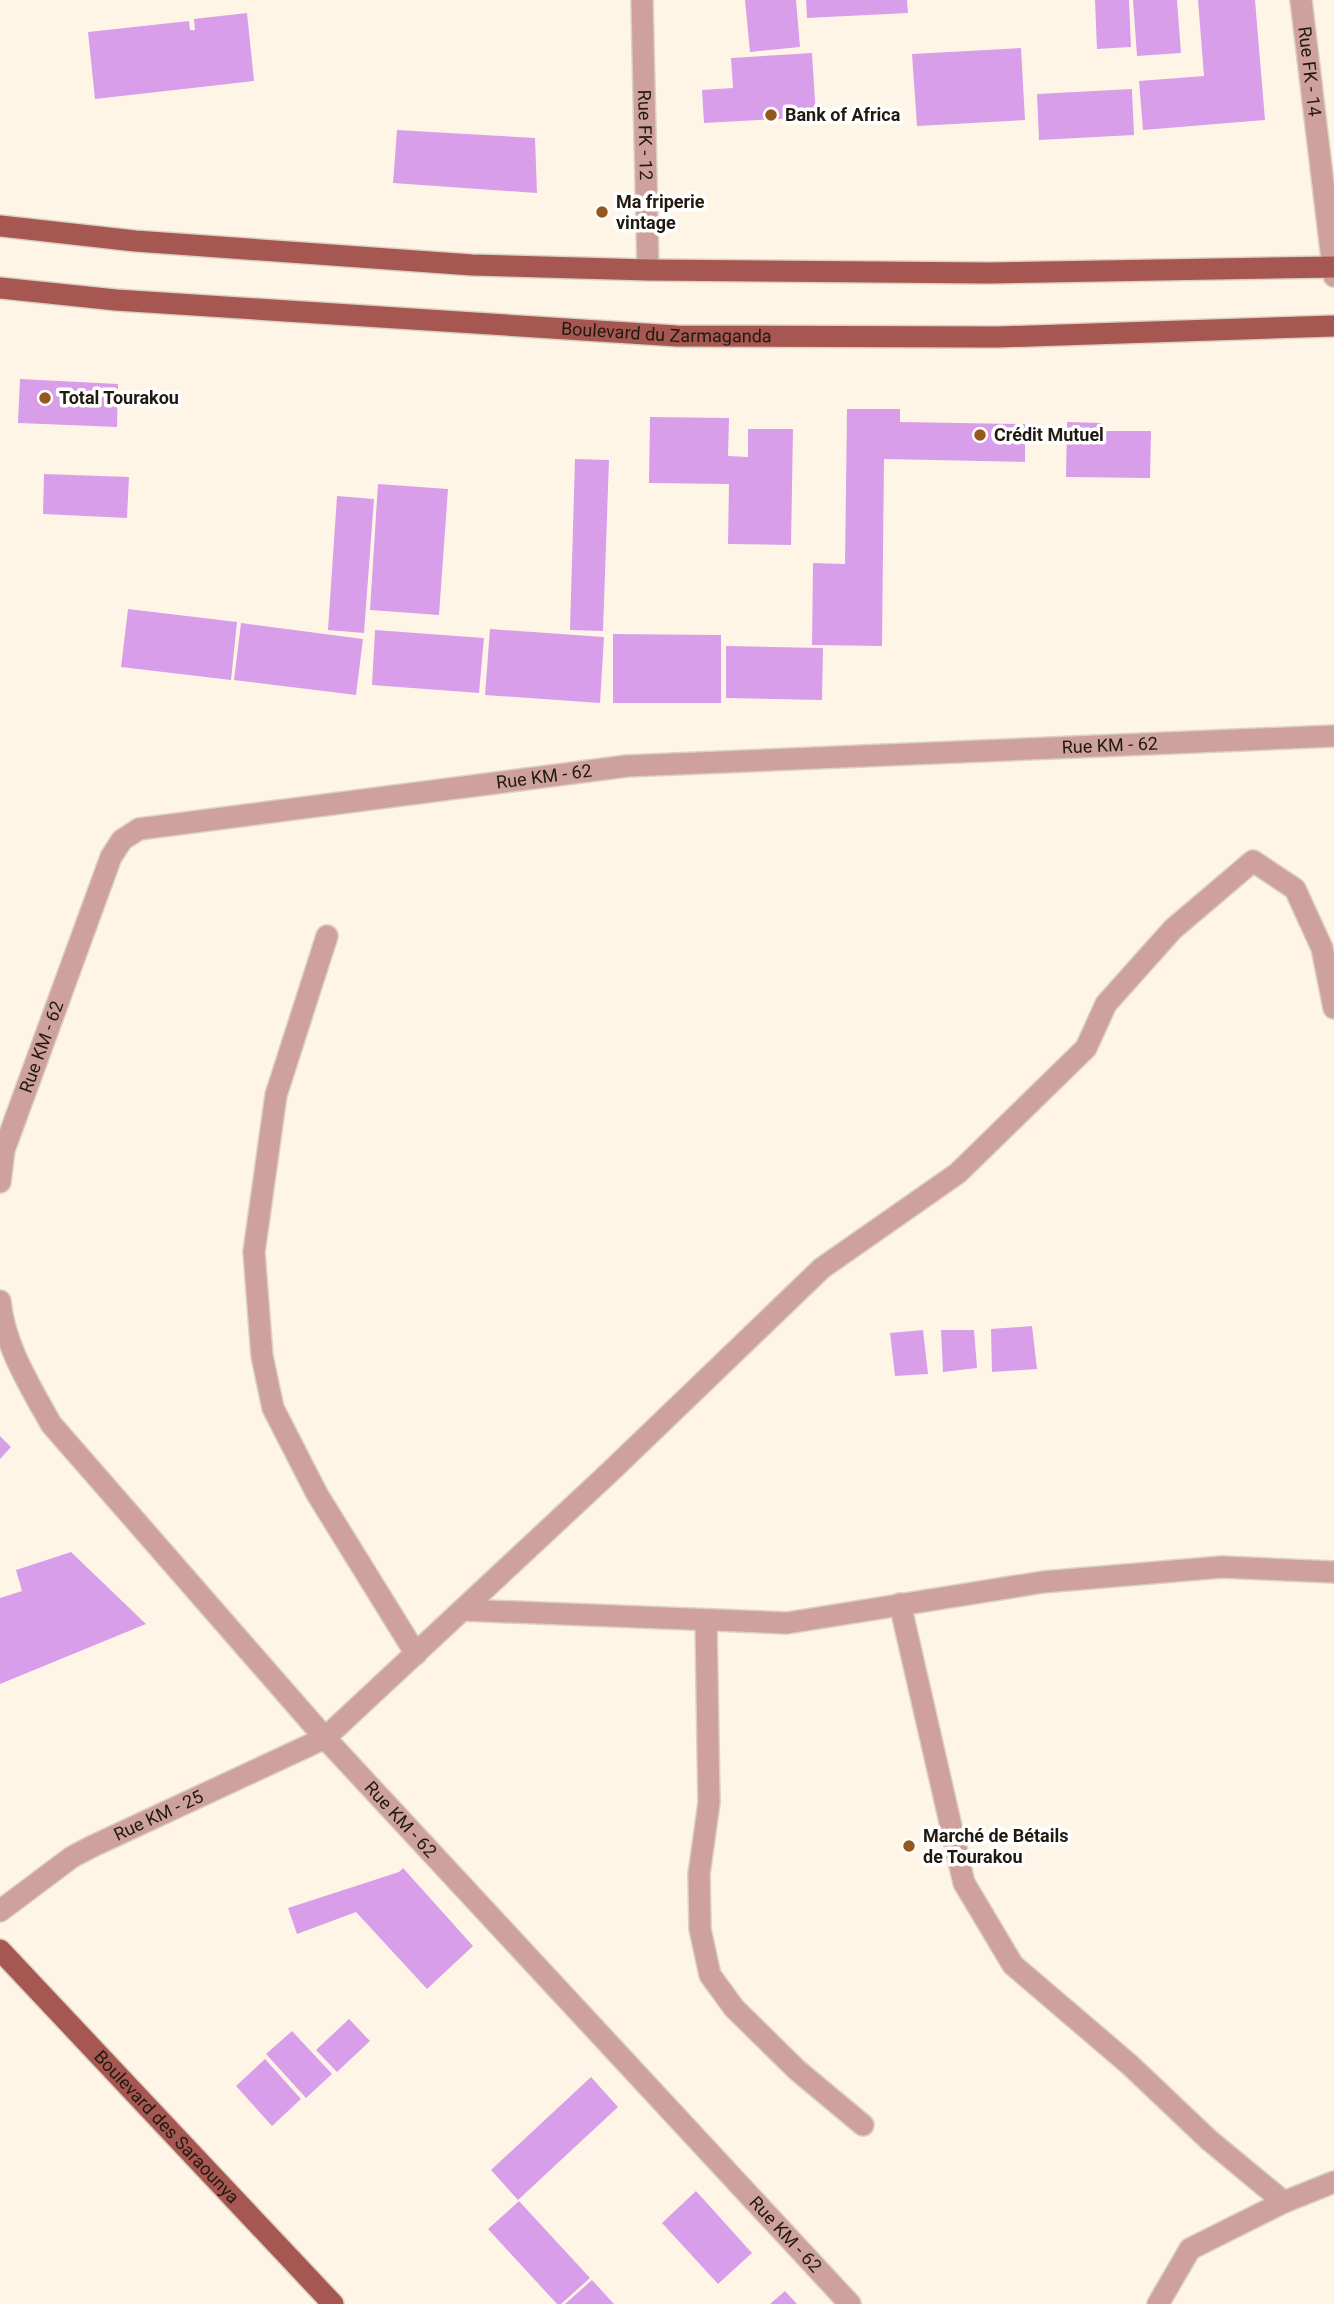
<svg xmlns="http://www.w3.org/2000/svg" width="1334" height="2304" font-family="Roboto,sans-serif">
  <rect width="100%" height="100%" fill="#fff5e6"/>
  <path fill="#d99eea" d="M745,0H796L800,47L750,52Z
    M806,0H907L908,13L807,18Z
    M1095,0H1129L1131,47L1097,49Z
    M1133,0H1177L1181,53L1137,56Z
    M1198,0H1255L1265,120L1143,130L1139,81L1204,76Z
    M247,13L254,81L95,99L88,32L189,21L190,30H195L194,19Z
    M1021,48L1025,120L917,126L912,54Z
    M812,53L816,117L704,123L702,90L733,88L731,58Z
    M1132,89L1134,135L1039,140L1037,94Z
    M397,130L535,138L537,193L393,183Z
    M20,379L118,384L117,427L18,423Z
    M847,409H900V422L1025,424V462L884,459L882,646L812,645L813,563L845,564Z
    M650,417L729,418L728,456L748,457V429H793L791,545L728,544L729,484L649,483Z
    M1067,422L1102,423V431H1151L1150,478L1066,477Z
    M575,459L609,460L603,631L570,630Z
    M44,474L129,477L127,518L43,514Z
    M378,484L448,489L439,615L370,610Z
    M337,496L374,499L364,633L328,630Z
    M128,609L237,622L231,680L121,667Z
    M241,623L363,639L356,695L234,680Z
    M490,629L604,637L600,703L485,695Z
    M375,630L484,638L479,693L372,685Z
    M613,634L721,635V703H613Z
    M726,646L823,648L822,700L726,698Z
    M1032,1326L1037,1369L992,1372L991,1329Z
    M923,1330L928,1374L895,1376L890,1333Z
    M941,1330H974L977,1368L943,1372Z
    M0,1436L11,1447L0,1459Z
    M71,1552L146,1624L0,1684V1598L22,1591L16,1570Z
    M403,1868L473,1946L427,1989L356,1912L297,1934L288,1908L399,1872Z
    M349,2019L370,2041L337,2072L316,2050Z
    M292,2031L332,2074L306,2098L266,2054Z
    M265,2059L301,2099L272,2126L236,2086Z
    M591,2077L618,2107L518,2200L491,2170Z
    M696,2191L752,2253L718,2284L662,2223Z
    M519,2201L590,2278L561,2304H557L488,2229Z
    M592,2280L614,2304H565Z
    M785,2291L797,2304H770Z"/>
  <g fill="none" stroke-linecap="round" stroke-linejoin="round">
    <g stroke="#dbd2c4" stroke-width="24">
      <g id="minor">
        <path id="s1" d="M642,0L648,270"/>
        <path id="s2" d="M1301,0L1334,276"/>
        <path d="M327,936L276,1095L254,1252L262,1356L273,1408L317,1494L416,1654"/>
        <path id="s3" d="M0,1182L4,1150L111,857L122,840L139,829L627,766L1334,736"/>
        <path id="s4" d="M0,1301C4,1345 30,1386 51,1424L325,1738L850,2304"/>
        <path d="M900,1604L964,1883L1013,1965L1130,2065L1209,2140L1284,2202"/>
        <path d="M462,1610L787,1623L1043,1582L1222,1567L1334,1572"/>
        <path d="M706,1620L709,1803L699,1874L700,1929L710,1975L734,2008L797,2070L863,2125"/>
        <path id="s5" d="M0,1911L72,1857L93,1846L325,1738L611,1471L822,1268L958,1173L1086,1048L1106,1004L1173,929L1253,861L1295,889L1322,948L1334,1008"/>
        <path d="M1158,2304L1190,2249L1284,2202L1334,2182"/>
      </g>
    </g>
    <g stroke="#dbd2c4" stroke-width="24">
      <g id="major">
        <path d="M0,226L135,241L472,265L648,270L988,273L1334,267"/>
        <path id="s6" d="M0,288L116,300L677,336L998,337L1334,326"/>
        <path id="s7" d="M0,1950L333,2304"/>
      </g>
    </g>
    <use href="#minor" stroke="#cea19c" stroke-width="21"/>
    <use href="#major" stroke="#a65751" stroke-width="21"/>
  </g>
  <g fill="#96591d" stroke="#fff" stroke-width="2.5">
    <circle cx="771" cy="115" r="7"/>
    <circle cx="602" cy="212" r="7"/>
    <circle cx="45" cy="398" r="7"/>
    <circle cx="980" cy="435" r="7"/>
    <circle cx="909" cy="1846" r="7"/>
  </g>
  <g text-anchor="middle" stroke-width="7" stroke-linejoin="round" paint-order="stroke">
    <g font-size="18" fill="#201a11" stroke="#fff">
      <text dy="6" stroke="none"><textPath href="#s2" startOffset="72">Rue FK - 14</textPath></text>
      <text dy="6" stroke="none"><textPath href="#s1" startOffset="135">Rue FK - 12</textPath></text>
      <text dy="6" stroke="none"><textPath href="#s6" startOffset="668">Boulevard du Zarmaganda</textPath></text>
      <text dy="6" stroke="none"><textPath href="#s3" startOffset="1360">Rue KM - 62</textPath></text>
      <text dy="6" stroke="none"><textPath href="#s3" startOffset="793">Rue KM - 62</textPath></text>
      <text dy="6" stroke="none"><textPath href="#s3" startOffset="142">Rue KM - 62</textPath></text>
      <text dy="6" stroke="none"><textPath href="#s5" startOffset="186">Rue KM - 25</textPath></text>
      <text dy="6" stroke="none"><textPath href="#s4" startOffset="662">Rue KM - 62</textPath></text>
      <text dy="6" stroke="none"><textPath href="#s7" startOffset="243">Boulevard des Saraounya</textPath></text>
      <text dy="6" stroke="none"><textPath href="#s4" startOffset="1228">Rue KM - 62</textPath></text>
    </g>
    <g font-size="18" font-weight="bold" fill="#201a11" stroke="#fff" text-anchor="start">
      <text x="785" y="121">Bank of Africa</text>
      <text x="616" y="208">Ma friperie<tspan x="616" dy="21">vintage</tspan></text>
      <text x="59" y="404">Total Tourakou</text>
      <text x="994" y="441">Crédit Mutuel</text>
      <text x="923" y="1842">Marché de Bétails<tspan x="923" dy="21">de Tourakou</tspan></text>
    </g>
  </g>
</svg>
